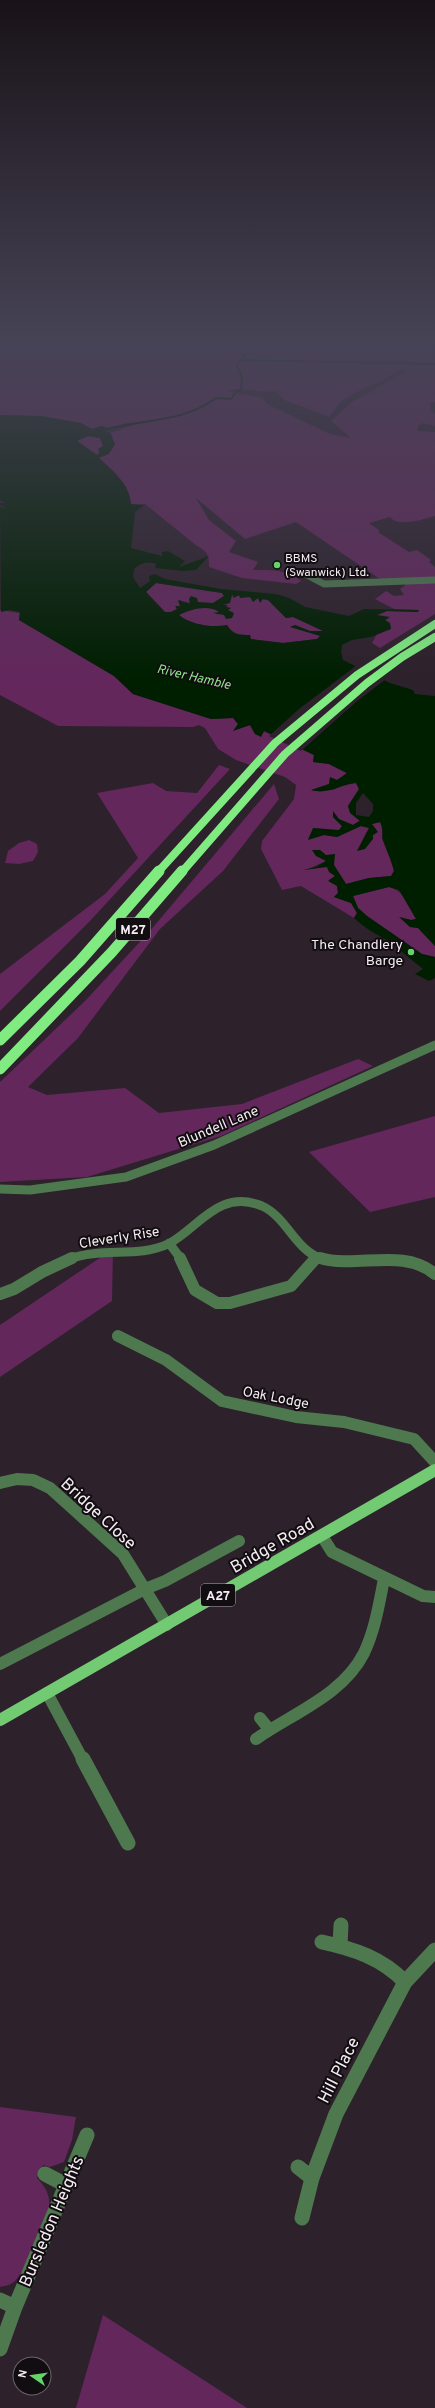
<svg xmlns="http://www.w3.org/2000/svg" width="435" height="2408" font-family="Overpass,sans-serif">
  <rect width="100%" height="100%" fill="#2d212b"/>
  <path fill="#63275c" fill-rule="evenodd" d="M0,342H435V402L429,403L432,412L435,414V426L422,423L418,426V431L435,432V516C423,519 399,528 390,517L369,523L380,531L378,532L409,552L417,550L431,560L429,562L435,567V578L380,579L296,522L245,539L196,498L209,520L236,541L229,552L258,562L253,570C270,570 288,569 301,581L296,584L242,578L209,567C209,555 208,552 197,546L145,504L131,505L117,475L99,458L113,436L110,433L137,424L127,423L107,429L100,428L101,426L92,429L68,421L41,416L0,415ZM403,368L407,371L352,402L331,421L351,438L330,434L267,404L263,398L227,391C240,385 261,394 276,391L284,400L329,417L340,402L354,393L379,382Z
    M88,436L100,438L103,446L97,455L77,441Z
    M435,582V614L380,648L372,643L377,634L391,628L385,620L389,618L375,616L387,611L417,612L419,610L394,609L375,599L386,591L394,596L404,595L400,589L408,583Z
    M156,583L222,593L224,596L213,603C200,603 189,604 179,600L180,606L176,607L177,609L171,612H165L146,592Z
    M232,595L268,600L286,618L293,617L324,631H310L295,625L291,627L321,635L317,639L283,643L251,639L250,635C239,635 233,635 227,625C212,628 191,625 179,615C190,609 209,604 219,612L216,615L231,608L220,605Z
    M0,610L20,613L19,620L114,676L133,694L211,719L233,718L238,724L234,730L250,725L255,734L261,736L264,731L314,755L313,762L329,764L348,774L329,784L312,790H333L345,784L356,783L359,789L348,806L360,820L353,825L333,817L342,826L339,831L314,828L308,839L324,835L337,837L361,826L369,828L357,850L372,824L380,822L384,830L382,839L390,854L394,871L391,876L369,878L346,884L334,865L320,850L326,861L306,870L327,866L335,876L329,880L337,886L338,893L334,897L351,903L357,913L354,918L301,886L282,890L261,849L262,841L294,799L296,785L285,777L236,760L218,749L205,728L199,725L193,727L58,726L0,695Z
    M219,765L230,769L90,921L0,1011V974L105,894L138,858L97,793L153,783L166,791L197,793Z
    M274,784L279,799L223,871L160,929L78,1038L28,1087L47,1095L125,1088L159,1113L242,1104L358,1059L373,1066L221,1136L87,1177L0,1182V1082L85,1001L149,932Z
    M29,840L37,844L38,852L33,861L19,864L5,863L8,851L19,843Z
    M389,887C406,892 409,905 416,919L411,920L400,917L410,927L418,928L435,946V957L422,954L367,916L358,908L353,896Z
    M435,1116V1197L370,1212L309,1152Z
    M113,1249L112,1301L0,1377V1325Z
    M0,2107L76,2117L72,2140L64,2162L50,2167L43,2165L37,2178C45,2186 51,2196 49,2208C47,2222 25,2272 15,2281C11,2285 5,2286 0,2287Z
    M103,2315L247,2408H76Z"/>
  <path fill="#001f01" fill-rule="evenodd" d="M0,415L41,416L81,423L92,429L101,426L108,428L105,432L110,433L115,444L109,454L99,458C113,471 130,484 131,504L144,505L135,512L131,548L162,556V552L168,551L185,561L179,567L209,556L196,570L183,571L155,568L156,564C148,561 140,563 134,569L133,577L140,588L150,581L149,576L155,574L165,579L221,589L276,594L289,598L305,607L349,616L364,609L419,610L418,612L387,611L377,615L390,617L385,620L390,623L391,629L371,637L352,640L342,645L341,652L343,660L390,683L413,690L415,694L435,696V946L418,928L410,927L399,917L411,920L416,919L399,890L389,887L353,896L358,908L367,916L422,954L435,957V978L429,981L415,974L423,969L397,948L395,944C380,937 366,929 354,918L357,913L351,903L334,897L338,893L337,886L328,881L335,876L329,872L327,867L303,870L316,867L326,861L316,856L312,850H320L326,855L335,854L334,865L346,884L369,878L391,876L394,871C391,859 386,850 383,840C381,833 384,831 380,822L372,824L378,832L373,835V839L365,849L357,851L369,828L361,826L337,837L324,835L308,840L313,828L339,830L342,826L333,817V811L339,819L353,825L360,821L350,813L348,806L359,789L356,783C339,785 328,795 311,790L329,784L330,777L337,780L347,773L329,764L313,762L314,755L264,731L261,737L255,734L250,725L233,731L238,724L233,718L211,719L133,694L114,676L19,620L20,612L9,610L1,612L0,507L6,508L0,505V503H6L0,500ZM88,436L100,438L103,446L98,449L100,453L97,455L77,441ZM156,583L222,593L224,596L213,603L198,602L197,598L191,596L189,599L190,604L178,600L180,606H175L177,609L171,612H165L146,592ZM232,595L234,598L239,595L240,598L250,597L253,602L258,598L260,603L263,599L268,600L286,618L293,617L323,631H310L295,625L290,627L320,636L317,639L283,643L251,639L250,635C239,635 233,635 227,625C213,628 191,625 179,615C189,610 208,604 219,612L213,613L224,615L226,619L232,618L234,613L228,610L231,608L226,607L228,605H223L230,603ZM363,793L373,804V811L369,817L356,815V803Z"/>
  <path fill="#2d212b" d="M357,665L386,679L356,702L301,751L269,736L299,709Z"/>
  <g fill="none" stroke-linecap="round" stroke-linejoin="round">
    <path stroke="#001f01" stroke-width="2" d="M243,360L435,364
      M103,430C141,419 183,423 216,398L231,399L236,392L241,390L242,377L237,366L245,354"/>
    <path stroke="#4e784e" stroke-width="7" d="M307,575L324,584L435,580"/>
    <path stroke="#4e784e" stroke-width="9" d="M0,1189L30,1190L126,1177L214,1145L435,1045
      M169,1243L181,1259
      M69,1259C101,1247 139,1258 168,1244C198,1229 218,1188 262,1206C287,1217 296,1252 323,1259
      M315,1259L317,1257"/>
    <path stroke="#4e784e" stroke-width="12" d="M180,1258L195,1290L217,1303H230L291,1286L316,1258
      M320,1258C358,1269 402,1247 435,1274
      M0,1294L14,1289L42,1272L72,1258
      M118,1336L166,1360L222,1401L296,1417L344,1422L414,1439L435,1462
      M0,1483L17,1479L33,1480L50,1488L123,1554L167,1625
      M322,1536L332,1552L423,1596L435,1597
      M0,1664L145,1589L165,1581L239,1541
      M47,1693L83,1760
      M260,1718L269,1729
      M256,1739C293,1713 343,1695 364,1653C375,1630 379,1604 384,1579"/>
    <path stroke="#4e784e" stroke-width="15" d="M83,1759L128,1843
      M322,1942C354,1949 382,1958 405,1982
      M340,1945L341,1925
      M298,2167L312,2178
      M45,2174L66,2185
      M302,2218L312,2178L336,2114L405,1982L435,1950
      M0,2300L15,2307
      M0,2349L15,2307L87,2135"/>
    <path stroke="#72ca73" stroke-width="12" d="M0,1720L435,1470"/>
    <path stroke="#7feb81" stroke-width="8" d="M158,872L275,743L357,675L435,624
      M182,872L285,754L367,683L402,657L435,637"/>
    <path stroke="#7feb81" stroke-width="11" d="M0,1040L80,961L159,871
      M0,1069L112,952L182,871"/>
  </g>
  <linearGradient id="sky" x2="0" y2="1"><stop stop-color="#191218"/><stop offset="0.5" stop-color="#464355"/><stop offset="1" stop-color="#464355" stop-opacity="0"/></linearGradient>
  <rect width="435" height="679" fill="url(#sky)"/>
  <g fill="#64d468" stroke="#120d11" stroke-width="1.5">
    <circle cx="277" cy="565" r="4"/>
    <circle cx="411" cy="952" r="4"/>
  </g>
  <g text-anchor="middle" stroke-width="4" stroke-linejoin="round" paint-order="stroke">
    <g font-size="12" fill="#f4ecf2" stroke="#120d11" text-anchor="start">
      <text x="285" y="562">BBMS<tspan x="285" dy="14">(Swanwick) Ltd.</tspan></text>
    </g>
    <g font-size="13" font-style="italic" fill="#8fe68f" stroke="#120d11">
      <text transform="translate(194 676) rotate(13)" y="5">River Hamble</text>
    </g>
    <g fill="#120d11" stroke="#b0a9ae" stroke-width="1">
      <rect x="116" y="918" width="34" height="22" rx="3"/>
      <rect x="201" y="1584" width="34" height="22" rx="3"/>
    </g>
    <g font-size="13" font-weight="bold" fill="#f4ecf2">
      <text x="133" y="934">M27</text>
      <text x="218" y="1600">A27</text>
    </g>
    <g font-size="14" fill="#f4ecf2" stroke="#120d11" text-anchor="end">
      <text x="403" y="949">The Chandlery<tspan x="403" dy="16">Barge</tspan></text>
    </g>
    <g font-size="14" fill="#f4ecf2" stroke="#120d11">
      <text transform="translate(218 1126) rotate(-23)" y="5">Blundell Lane</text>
      <text transform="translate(119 1237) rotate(-9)" y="5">Cleverly Rise</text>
      <text transform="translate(276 1397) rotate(11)" y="5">Oak Lodge</text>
    </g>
    <g font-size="17" fill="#f4ecf2" stroke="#120d11">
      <text transform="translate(99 1513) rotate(43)" y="6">Bridge Close</text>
      <text transform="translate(272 1545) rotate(-30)" y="6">Bridge Road</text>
      <text transform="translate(338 2070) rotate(-63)" y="6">Hill Place</text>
      <text transform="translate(51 2221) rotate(-67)" y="6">Bursledon Heights</text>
    </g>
  </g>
  <g transform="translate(32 2376) rotate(283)"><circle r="19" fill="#120d11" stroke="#6c666b"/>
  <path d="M0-3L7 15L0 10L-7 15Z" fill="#64d468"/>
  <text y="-6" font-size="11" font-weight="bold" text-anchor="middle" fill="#f4ecf2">N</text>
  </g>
</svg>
